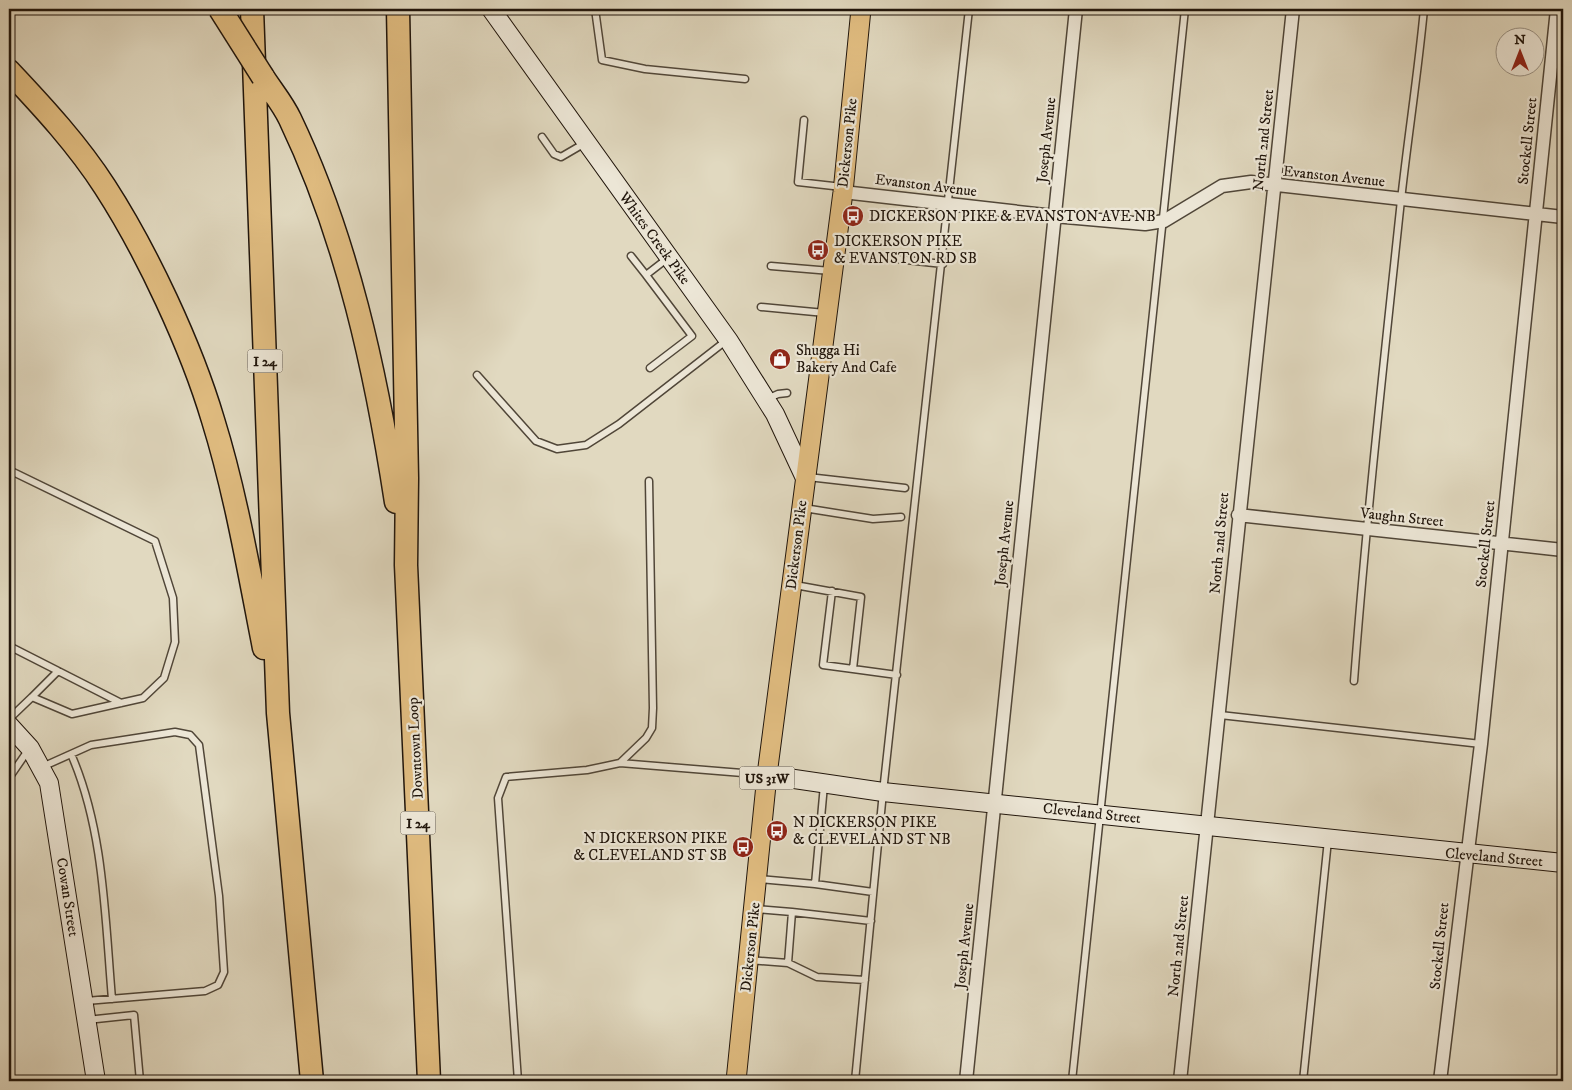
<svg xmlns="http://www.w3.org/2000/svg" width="1572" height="1090" font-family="'IM FELL DW Pica',serif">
  <rect width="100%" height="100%" fill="#e1d9c0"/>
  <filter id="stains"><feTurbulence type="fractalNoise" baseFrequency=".004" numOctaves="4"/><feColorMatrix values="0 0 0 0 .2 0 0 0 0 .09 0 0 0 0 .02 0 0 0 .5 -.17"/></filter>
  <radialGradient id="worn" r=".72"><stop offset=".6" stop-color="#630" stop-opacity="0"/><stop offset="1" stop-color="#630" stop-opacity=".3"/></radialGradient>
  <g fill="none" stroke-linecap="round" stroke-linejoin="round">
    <g stroke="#504638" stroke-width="9">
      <path id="lane" d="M595,9L602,60L645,69L745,79
        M804,120L798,182L842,187
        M542,137L554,154L561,157L585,143
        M631,256L646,275
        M888,258L943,264
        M771,266L831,271
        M761,307L825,313
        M650,368L692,336L646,275L668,258
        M477,375L536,441L557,449L586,445L619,424L727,340
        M767,399L778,394L787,393
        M9,470L155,541L173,598L175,642L164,678L143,698L72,714L32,697L9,719
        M808,477L905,488
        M804,508L873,519L901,517
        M795,585L861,597L853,669L897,675
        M832,591L823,665L853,669
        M9,646L121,703
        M1354,681C1366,521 1384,360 1401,200C1408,136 1418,73 1424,9
        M32,697L58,671
        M1220,715L1481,744
        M71,754C104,829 105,918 112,999
        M620,763L766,775
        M42,767L91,745L175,732L190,735L199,745L219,896L224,972L218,985L205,991L86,1001
        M9,778L29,749
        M758,879L815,884L824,785
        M815,884L873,892
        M792,912L871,921
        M749,960L788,963L792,912L755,909
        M788,963L817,977L865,980
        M87,1020L134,1015L140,1081
        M518,1081L498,798L506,777L587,770L620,763L646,738L652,728L653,708L649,481
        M855,1081L883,792L969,9
        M1072,1081L1185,9
        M1303,1081L1328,840"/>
    </g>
    <g stroke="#504638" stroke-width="15">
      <path id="street" d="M843,192L1054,216L1145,224L1164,221L1222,186L1251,182L1563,217
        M1238,515L1563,550
        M966,1081L1076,9
        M1180,1081L1293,9
        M1440,1081L1481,744L1557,9"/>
    </g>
    <g stroke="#20150b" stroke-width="20">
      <path id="secondary" d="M491,9L729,341L775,414L804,476
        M9,725L30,748L49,783L96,1081
        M767,775L883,792L1563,863"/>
    </g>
    <g stroke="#20150b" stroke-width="21">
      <path id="primary" d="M736,1081L767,775L843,192L861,9"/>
    </g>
    <g stroke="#20150b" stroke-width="25">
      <path id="highway" d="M252,9L278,713L312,1081
        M398,9L407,478L406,565L429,1081
        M9,71C43,107 78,145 105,187C147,252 191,346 213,420C236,494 249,572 264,648
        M263,77C272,91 283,104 290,119C347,238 376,372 396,502"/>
    </g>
    <use href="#lane" stroke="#ece6d6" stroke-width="6"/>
    <use href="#street" stroke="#ece6d6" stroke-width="12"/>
    <use href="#secondary" stroke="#ece6d6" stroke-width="18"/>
    <use href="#primary" stroke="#e0bc80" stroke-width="19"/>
    <use href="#highway" stroke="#e0bc80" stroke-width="22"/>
    <g stroke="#20150b" stroke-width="25" stroke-linecap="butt">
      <path id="highway-bridge" d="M220,9L263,77"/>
    </g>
    <use href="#highway-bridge" stroke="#e0bc80" stroke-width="22"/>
  </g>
  <defs>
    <g id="bus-disc" transform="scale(1.125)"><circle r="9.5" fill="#8f2418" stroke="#ece6d6"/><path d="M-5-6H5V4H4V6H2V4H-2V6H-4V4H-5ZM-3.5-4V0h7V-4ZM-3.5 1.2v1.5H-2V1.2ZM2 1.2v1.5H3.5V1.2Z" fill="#fff"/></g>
    <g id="shop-disc" transform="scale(1.125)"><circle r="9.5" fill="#8f2418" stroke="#ece6d6"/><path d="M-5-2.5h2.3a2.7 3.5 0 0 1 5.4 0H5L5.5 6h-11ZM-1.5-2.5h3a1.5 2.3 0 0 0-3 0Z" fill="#fff"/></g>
  </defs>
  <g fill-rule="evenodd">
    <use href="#bus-disc" x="853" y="216"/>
    <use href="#bus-disc" x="818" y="250"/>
    <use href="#shop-disc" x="780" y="359"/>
    <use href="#bus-disc" x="777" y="831"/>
    <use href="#bus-disc" x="743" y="847"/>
  </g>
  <g text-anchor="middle" stroke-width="4.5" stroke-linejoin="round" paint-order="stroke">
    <g fill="#ece6d6" stroke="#5d5448" stroke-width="1">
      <rect x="247.5" y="349.5" width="35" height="23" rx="4"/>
      <rect x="739.5" y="766.5" width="55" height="23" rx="4"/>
      <rect x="400.5" y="811.5" width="35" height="23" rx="4"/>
    </g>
    <g font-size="14" font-weight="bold" fill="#20150b">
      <text x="265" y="366">I 24</text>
      <text x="767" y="783">US 31W</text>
      <text x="418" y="828">I 24</text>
    </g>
    <g font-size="15" fill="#20150b" stroke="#ece6d6">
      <text transform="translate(1046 140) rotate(-84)" y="5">Joseph Avenue</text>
      <text transform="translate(1263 140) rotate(-84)" y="5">North 2nd Street</text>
      <text transform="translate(1527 141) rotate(-84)" y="5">Stockell Street</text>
      <text transform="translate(847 143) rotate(-84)" y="5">Dickerson Pike</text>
      <text transform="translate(1334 176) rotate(6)" y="5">Evanston Avenue</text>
      <text transform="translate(926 185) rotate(7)" y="5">Evanston Avenue</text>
      <text transform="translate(655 238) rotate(54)" y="5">Whites Creek Pike</text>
      <text transform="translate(1402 517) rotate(6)" y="5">Vaughn Street</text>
      <text transform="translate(1004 543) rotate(-84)" y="5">Joseph Avenue</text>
      <text transform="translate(1219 543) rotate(-85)" y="5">North 2nd Street</text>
      <text transform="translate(1485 544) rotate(-84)" y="5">Stockell Street</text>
      <text transform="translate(796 545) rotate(-83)" y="5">Dickerson Pike</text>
      <text transform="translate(415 748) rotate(-93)" y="5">Downtown Loop</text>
      <text transform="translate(1092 813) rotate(6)" y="5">Cleveland Street</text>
      <text transform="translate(1494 857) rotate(5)" y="5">Cleveland Street</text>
      <text transform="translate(68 897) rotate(81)" y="5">Cowan Street</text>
      <text transform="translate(964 946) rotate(-84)" y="5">Joseph Avenue</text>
      <text transform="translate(1178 946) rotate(-84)" y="5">North 2nd Street</text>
      <text transform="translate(1439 946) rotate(-84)" y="5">Stockell Street</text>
      <text transform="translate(750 947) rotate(-84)" y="5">Dickerson Pike</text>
    </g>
    <g font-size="15" fill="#20150b" stroke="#ece6d6" text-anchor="start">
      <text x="869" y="221">DICKERSON PIKE &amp; EVANSTON AVE NB</text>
      <text x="834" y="246">DICKERSON PIKE<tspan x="834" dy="17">&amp; EVANSTON RD SB</tspan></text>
      <text x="796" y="355">Shugga Hi<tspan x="796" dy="17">Bakery And Cafe</tspan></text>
      <text x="793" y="827">N DICKERSON PIKE<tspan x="793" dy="17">&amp; CLEVELAND ST NB</tspan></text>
      <text x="727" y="843" text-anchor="end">N DICKERSON PIKE<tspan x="727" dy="17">&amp; CLEVELAND ST SB</tspan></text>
    </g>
  </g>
  <rect width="1572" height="1090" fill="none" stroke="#e1d9c0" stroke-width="30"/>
  <rect x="10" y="10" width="1552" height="1070" fill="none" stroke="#20150b" stroke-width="2.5"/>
  <rect x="15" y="15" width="1542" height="1060" fill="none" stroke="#20150b"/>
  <g transform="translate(1520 52)"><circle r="24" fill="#ece6d6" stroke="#9a9285"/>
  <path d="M0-4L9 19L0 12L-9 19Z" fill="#8f2418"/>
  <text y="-8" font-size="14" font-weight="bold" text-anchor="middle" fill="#20150b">N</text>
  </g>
  <rect width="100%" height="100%" filter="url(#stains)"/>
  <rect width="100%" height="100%" fill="url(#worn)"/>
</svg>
